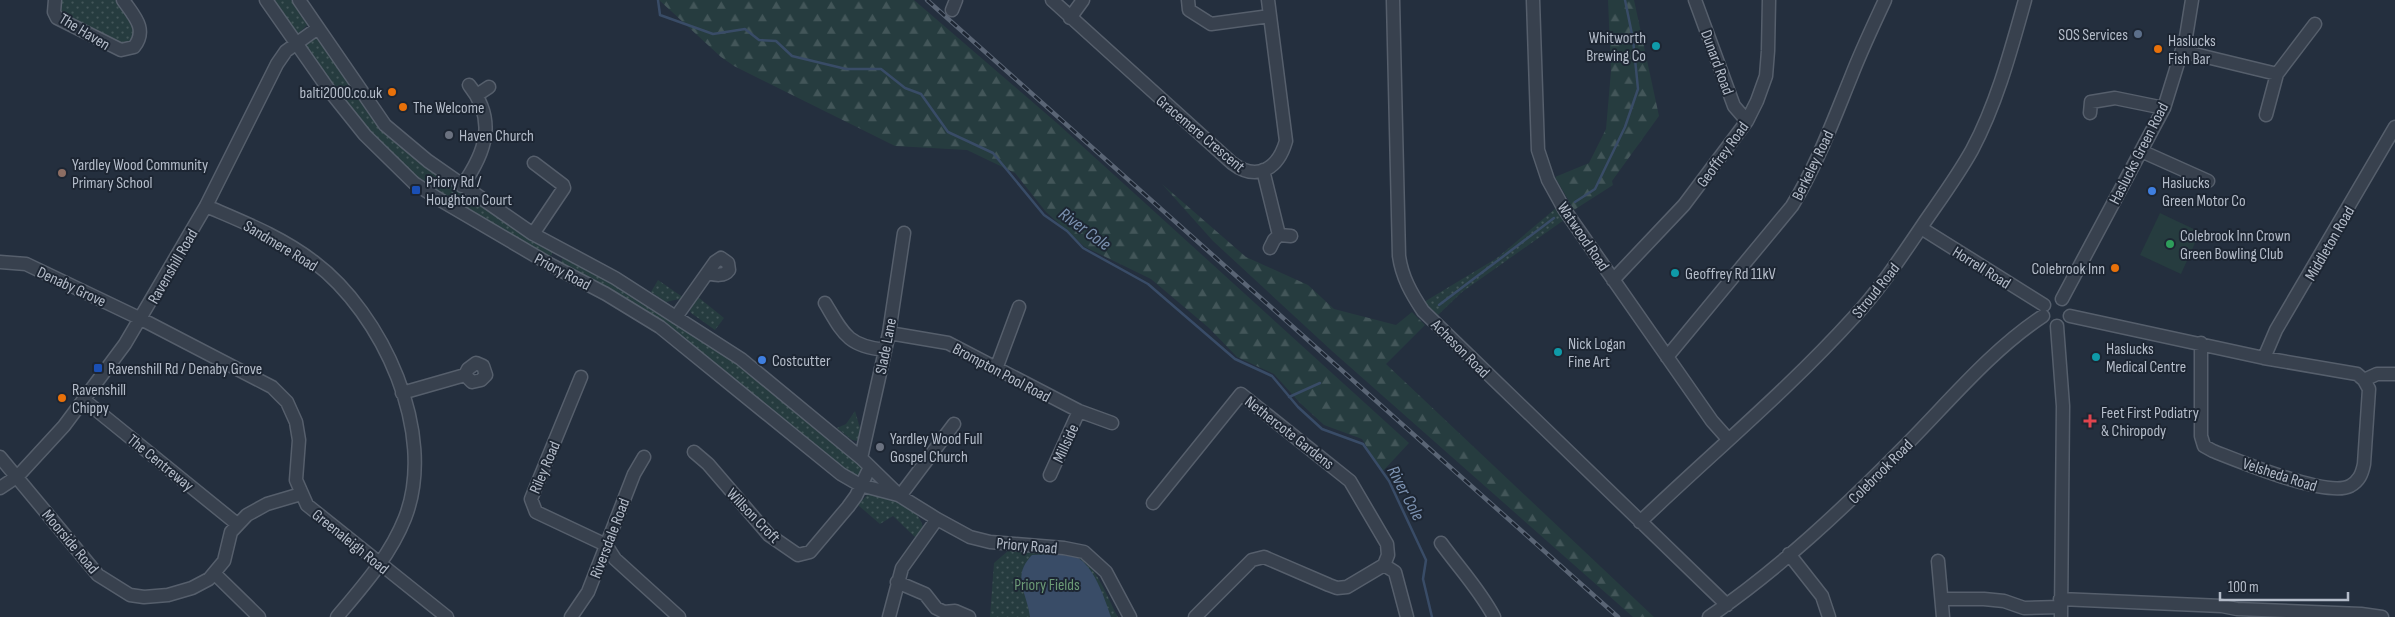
<svg xmlns="http://www.w3.org/2000/svg" width="2395" height="617" font-family="'Sofia Sans Condensed',sans-serif">
  <defs>
    <pattern id="grass-dots" width="8" height="8" patternUnits="userSpaceOnUse" patternTransform="scale(1.25)"><rect width="8" height="8" fill="#263c3f"/><path d="M2 2h.1M6 6h.1" fill="none" stroke="#435659" stroke-width="1.8" stroke-linecap="round"/></pattern>
    <pattern id="forest-firs" width="22" height="20" patternUnits="userSpaceOnUse" patternTransform="scale(1.25)"><rect width="22" height="20" fill="#263c3f"/><path d="M5 1l3.5 6h-7zM16 11l3.5 6h-7z" fill="#435659"/></pattern>
  </defs>
  <rect width="100%" height="100%" fill="#242f3e"/>
  <path fill="url(#grass-dots)" d="M59,0H117L135,28L133,40L120,47L60,13Z
    M271,0H293L308,24L298,34L295,33Z
    M316,36L323,42L387,132L406,152L511,226L552,250V255L546,256C502,231 455,209 415,177C370,142 339,93 305,47L308,41Z
    M1556,208L1564,220L1462,292L1438,315L1424,302L1497,258Z
    M563,257L619,286L735,360L862,467L860,474L854,477L745,390L561,263Z
    M658,280L684,298L666,302L651,292Z
    M698,297L724,318L715,330L691,313L690,310Z
    M855,411L862,435L857,441L852,440L837,428L846,424Z
    M869,493C888,498 917,504 923,527L916,538L893,516L880,524L858,505Z
    M1009,550L1068,551C1096,561 1105,593 1118,617H990L994,563Z"/>
  <path fill="url(#forest-firs)" d="M659,0H914L1058,124L1409,443L1382,472L1362,439L1324,425L1299,402L1274,374L1237,357L1209,328L1151,279L1085,247L1046,212L1015,173L967,150L895,146L734,66L721,57Z
    M1608,0H1634L1659,116L1612,181L1613,185L1574,210L1555,177L1589,163L1606,129L1611,71Z
    M1162,184L1246,257L1308,285L1334,309L1396,325L1412,312L1425,325L1386,364L1654,617H1633L1332,351L1213,241Z"/>
  <path fill="#263c3f" d="M2160,213L2200,232L2181,274L2140,255Z"/>
  <path fill="#394c67" d="M1057,554C1061,554 1068,553 1073,555C1094,564 1104,597 1111,617H1030C1027,592 1011,577 1032,555Z"/>
  <g fill="none" stroke-linecap="round" stroke-linejoin="round">
    <path stroke="#394c67" stroke-width="2.5" d="M658,0L660,15L713,34L745,29L759,40L776,41L792,56L846,69H881L905,88L921,94L948,132L993,153L1044,215L1067,231L1083,248L1148,284L1235,359L1272,376L1298,407L1322,429L1363,444L1389,481L1426,560L1423,579L1432,617
      M1575,202L1595,189L1625,127L1638,89L1633,39L1625,0
      M1439,305L1554,218
      M1289,397L1320,383"/>
    <g stroke="#565f6c" stroke-width="15">
      <path id="minor" d="M55,0L54,12L57,18L121,50L134,47C148,29 134,16 123,0
        M266,0L329,90L365,135L414,183L437,198L551,265L606,294L660,327L841,474L860,485L898,495
        M299,0L385,125L428,161L533,234L615,278L741,359L861,458L900,496L937,519L970,537L990,542L1064,548L1084,552L1106,572L1130,617
        M1052,0L1232,163C1257,182 1278,169 1286,141L1268,0
        M1188,0L1189,10L1211,24L1270,16
        M1393,0L1399,256C1402,277 1411,293 1423,311L1727,605
        M1533,0L1538,150L1548,180L1564,209L1712,421L1728,439
        M1695,0L1734,106L1747,121
        M952,10L956,0
        M1070,18L1083,0
        M2182,51L2277,74
        M477,95L489,87
        M2090,113L2091,102L2115,98L2164,108
        M2266,115L2277,74L2315,24
        M2141,151L2208,181
        M1263,170L1279,235
        M462,186C486,152 497,120 469,85
        M206,206C243,222 282,237 314,262C382,313 438,433 405,518C390,556 363,586 337,617
        M1921,228L2044,305
        M533,234L564,188L563,185L534,163
        M1270,248L1274,240L1279,235L1291,236
        M0,262L26,264L141,319L272,387L287,402L296,422L299,440L296,480L307,505L447,617
        M1613,280L1684,205L1747,121L1757,101L1766,76L1768,51L1769,0
        M2062,299L2164,108L2186,37L2192,0
        M825,303C843,333 847,346 885,350
        M2070,316L2264,358L2357,374L2364,380L2377,374H2395
        M676,317L715,262L721,258L728,263L729,270C724,277 715,275 708,273
        M2057,326L2063,406L2061,617
        M889,333L948,343L1079,411L1112,423
        M2201,343V436L2204,446L2213,451C2239,461 2327,498 2350,486C2359,481 2362,474 2364,464L2369,389L2364,380
        M1667,357L1792,206C1817,165 1833,121 1851,77C1861,51 1873,26 1885,0
        M2264,358L2276,330L2395,127
        M996,369L1019,307
        M581,377L531,499L536,512L606,545L615,559L679,617
        M402,393L465,375L468,369L476,363L483,366L486,375L481,380L472,382L465,375
        M84,400L237,524
        M694,452L708,464L769,535L798,555L810,552L848,507L856,496L870,467
        M0,457L98,575L130,595L144,597L168,595L192,588L209,579L224,561L231,532L247,515L267,504L301,494
        M861,458L889,333L904,233
        M1050,475L1079,411
        M0,488L18,476L64,426L125,344L206,206L277,64L286,51L318,28
        M900,496L954,424
        M1153,503L1241,394L1350,481L1387,544L1388,555L1384,565L1347,587L1337,588L1329,585L1264,557L1252,560L1195,617
        M1640,522C1711,454 1789,389 1854,317C1880,289 1901,257 1922,226C1939,201 1957,177 1972,150C1997,103 2011,50 2025,0
        M1441,543C1459,568 1480,590 1494,617
        M1789,554L1822,596L1829,617
        M1938,561L1943,617
        M1384,565L1395,572L1407,617
        M215,574L259,617
        M897,582L925,594L936,608L944,612L955,611L969,617
        M1942,599H1984L2004,601L2024,608L2060,607
        M2060,599L2222,606L2237,609L2361,614L2382,617
        M571,617L588,592L634,474L644,457
        M889,617L902,568L937,519
        M1709,617C1779,569 1843,509 1903,448C1948,403 1990,351 2043,316"/>
    </g>
    <use href="#minor" stroke="#38414e" stroke-width="12"/>
    <g stroke="#5a6575" stroke-width="4.5">
      <path id="rail" d="M927,0L1618,617"/>
    </g>
    <use href="#rail" stroke="#1d2633" stroke-width="2.5" stroke-dasharray="8" stroke-linecap="butt"/>
  </g>
  <circle fill="#5c6f8a" stroke="#1d2633" stroke-width="2" cx="2138" cy="34" r="5"/>
  <g fill="#0f9aa8" stroke="#1d2633" stroke-width="2">
    <circle cx="1656" cy="46" r="5"/>
    <circle cx="1675" cy="273" r="5"/>
    <circle cx="1558" cy="352" r="5"/>
    <circle cx="2096" cy="357" r="5"/>
  </g>
  <g fill="#e8710a" stroke="#1d2633" stroke-width="2">
    <circle cx="2158" cy="49" r="5"/>
    <circle cx="392" cy="92" r="5"/>
    <circle cx="403" cy="107" r="5"/>
    <circle cx="2115" cy="268" r="5"/>
    <circle cx="62" cy="398" r="5"/>
  </g>
  <g fill="#6b7280" stroke="#1d2633" stroke-width="2">
    <circle cx="449" cy="135" r="5"/>
    <circle cx="880" cy="447" r="5"/>
  </g>
  <circle fill="#8d6e63" stroke="#1d2633" stroke-width="2" cx="62" cy="173" r="5"/>
  <g fill="#1a4fb4" stroke="#1d2633" stroke-width="2">
    <rect x="411" y="185" width="10" height="10" rx="2.5"/>
    <rect x="93" y="363" width="10" height="10" rx="2.5"/>
  </g>
  <g fill="#3f7fe0" stroke="#1d2633" stroke-width="2">
    <circle cx="2152" cy="191" r="5"/>
    <circle cx="762" cy="360" r="5"/>
  </g>
  <circle fill="#2e9e5b" stroke="#1d2633" stroke-width="2" cx="2170" cy="244" r="5"/>
  <path fill="#e0444e" stroke="#1d2633" stroke-width="2" d="M2087.5 413.5h5v5h5v5h-5v5h-5v-5h-5v-5h5z"/>
  <g text-anchor="middle" stroke-width="4" stroke-linejoin="round" paint-order="stroke">
    <g font-size="16" fill="#b4bcc9" stroke="#1d2633">
      <text transform="translate(85 31) rotate(31)" y="6">The Haven</text>
      <text transform="translate(1718 62) rotate(70)" y="6">Dunard Road</text>
      <text transform="translate(1201 133) rotate(40)" y="6">Gracemere Crescent</text>
      <text transform="translate(2138 153) rotate(-63)" y="6">Haslucks Green Road</text>
      <text transform="translate(1722 154) rotate(-54)" y="6">Geoffrey Road</text>
      <text transform="translate(1812 165) rotate(-64)" y="6">Berkeley Road</text>
      <text transform="translate(1584 236) rotate(56)" y="6">Watwood Road</text>
      <text transform="translate(2329 243) rotate(-60)" y="6">Middleton Road</text>
      <text transform="translate(281 245) rotate(31)" y="6">Sandmere Road</text>
      <text transform="translate(172 266) rotate(-60)" y="6">Ravenshill Road</text>
      <text transform="translate(1982 267) rotate(32)" y="6">Horrell Road</text>
      <text transform="translate(563 271) rotate(28)" y="6">Priory Road</text>
      <text transform="translate(72 286) rotate(25)" y="6">Denaby Grove</text>
      <text transform="translate(1875 290) rotate(-51)" y="6">Stroud Road</text>
      <text transform="translate(885 346) rotate(-79)" y="6">Slade Lane</text>
      <text transform="translate(1461 348) rotate(45)" y="6">Acheson Road</text>
      <text transform="translate(1002 372) rotate(28)" y="6">Brompton Pool Road</text>
      <text transform="translate(1290 432) rotate(38)" y="6">Nethercote Gardens</text>
      <text transform="translate(1065 443) rotate(-65)" y="6">Millside</text>
      <text transform="translate(161 462) rotate(39)" y="6">The Centreway</text>
      <text transform="translate(544 467) rotate(-67)" y="6">Riley Road</text>
      <text transform="translate(1880 471) rotate(-45)" y="6">Colebrook Road</text>
      <text transform="translate(2280 474) rotate(18)" y="6">Velsheda Road</text>
      <text transform="translate(754 515) rotate(46)" y="6">Willson Croft</text>
      <text transform="translate(609 538) rotate(-69)" y="6">Riversdale Road</text>
      <text transform="translate(71 541) rotate(50)" y="6">Moorside Road</text>
      <text transform="translate(351 541) rotate(39)" y="6">Greenaleigh Road</text>
      <text transform="translate(1027 545) rotate(5)" y="6">Priory Road</text>
    </g>
    <g font-size="16" fill="#b4bcc9" stroke="#1d2633" text-anchor="start">
      <text x="2128" y="40" text-anchor="end">SOS Services</text>
      <text x="1646" y="43" text-anchor="end">Whitworth<tspan x="1646" dy="18">Brewing Co</tspan></text>
      <text x="2168" y="46">Haslucks<tspan x="2168" dy="18">Fish Bar</tspan></text>
      <text x="382" y="98" text-anchor="end">balti2000.co.uk</text>
      <text x="413" y="113">The Welcome</text>
      <text x="459" y="141">Haven Church</text>
      <text x="72" y="170">Yardley Wood Community<tspan x="72" dy="18">Primary School</tspan></text>
      <text x="426" y="187">Priory Rd /<tspan x="426" dy="18">Houghton Court</tspan></text>
      <text x="2162" y="188">Haslucks<tspan x="2162" dy="18">Green Motor Co</tspan></text>
      <text x="2180" y="241">Colebrook Inn Crown<tspan x="2180" dy="18">Green Bowling Club</tspan></text>
      <text x="2105" y="274" text-anchor="end">Colebrook Inn</text>
      <text x="1685" y="279">Geoffrey Rd 11kV</text>
      <text x="1568" y="349">Nick Logan<tspan x="1568" dy="18">Fine Art</tspan></text>
      <text x="2106" y="354">Haslucks<tspan x="2106" dy="18">Medical Centre</tspan></text>
      <text x="772" y="366">Costcutter</text>
      <text x="108" y="374">Ravenshill Rd / Denaby Grove</text>
      <text x="72" y="395">Ravenshill<tspan x="72" dy="18">Chippy</tspan></text>
      <text x="2101" y="418">Feet First Podiatry<tspan x="2101" dy="18">&amp; Chiropody</tspan></text>
      <text x="890" y="444">Yardley Wood Full<tspan x="890" dy="18">Gospel Church</tspan></text>
    </g>
    <g font-size="16" fill="#6b9a76" stroke="#1d2633">
      <text x="1047" y="590">Priory Fields</text>
    </g>
    <g font-size="18" font-style="italic" fill="#7c92b1" stroke="#1d2633">
      <text transform="translate(1085 229) rotate(36)" y="6">River Cole</text>
      <text transform="translate(1406 493) rotate(62)" y="6">River Cole</text>
    </g>
  </g>
  <path d="M2220 592v8h128v-8" fill="none" stroke="#b4bcc9" stroke-width="2.5"/>
  <text x="2228" y="592" font-size="15" fill="#b4bcc9" stroke="#1d2633" stroke-width="4" paint-order="stroke">100 m</text>
</svg>
